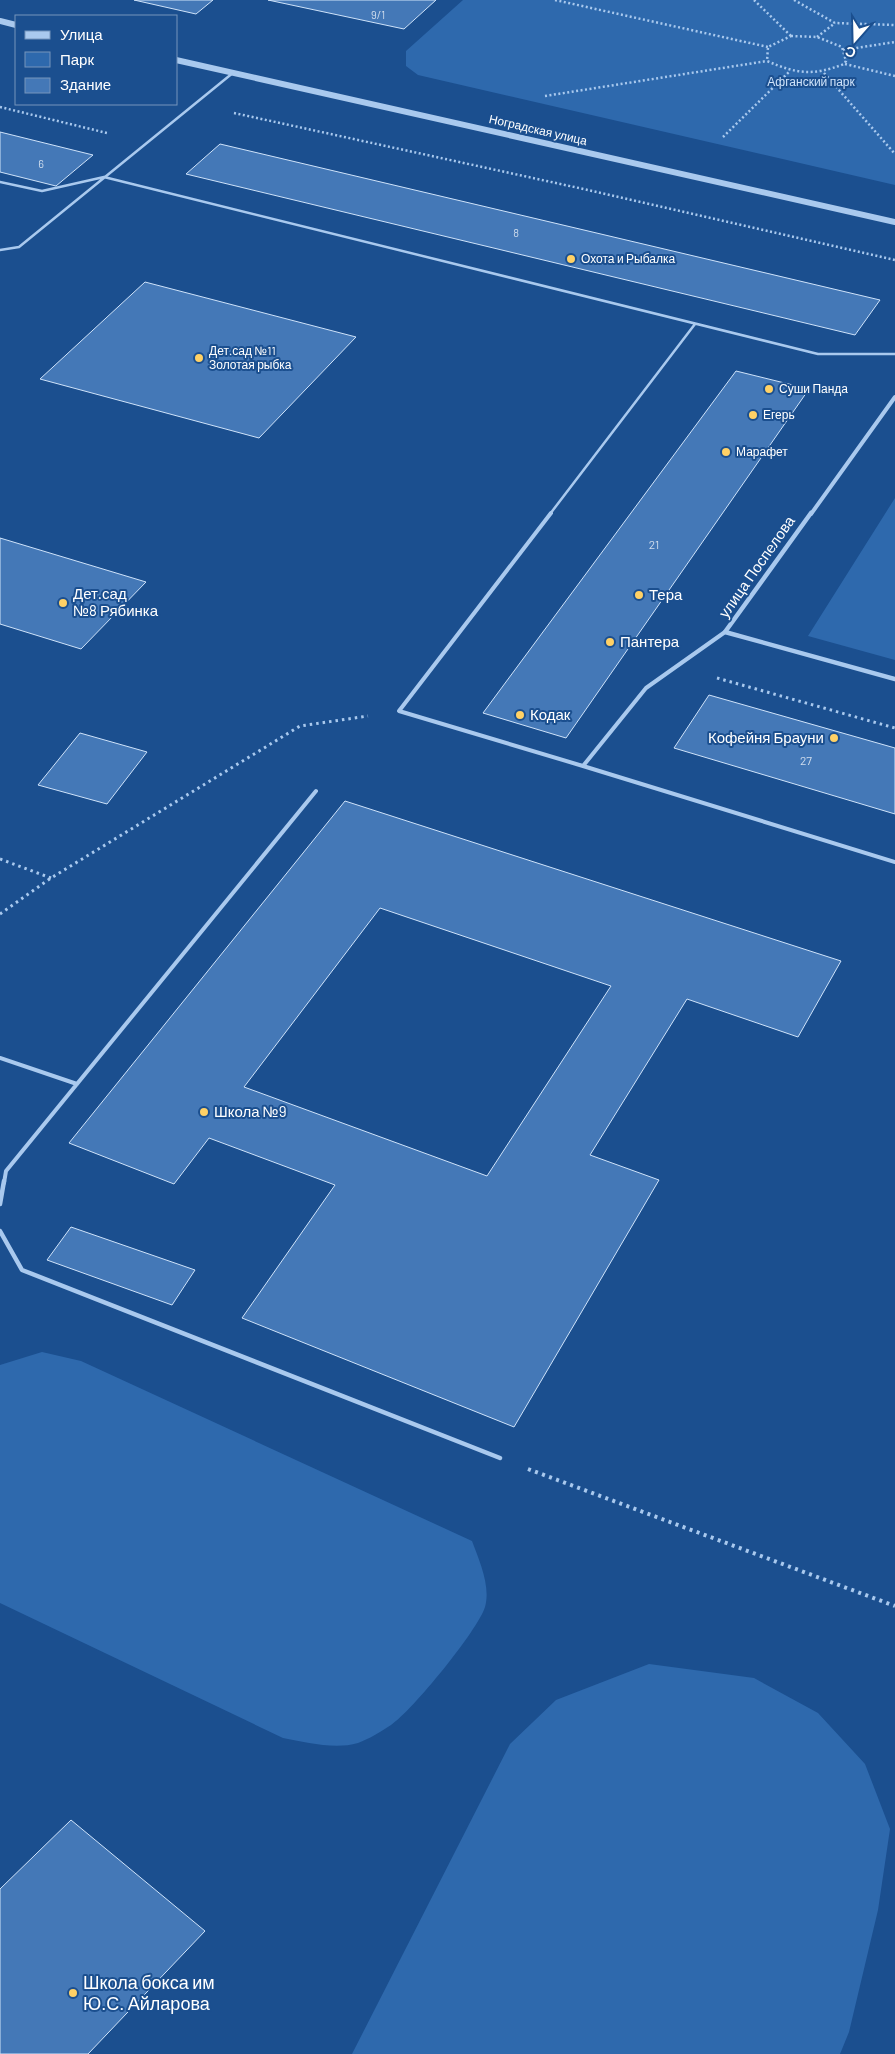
<svg xmlns="http://www.w3.org/2000/svg" width="895" height="2054" font-family="Barlow,sans-serif">
  <rect width="100%" height="100%" fill="#1b4f8f"/>
  <path fill="#2e69ad" d="M463,0H895V185L418,75L406,66V51Z
    M895,498V660L808,636Z
    M42,1352L81,1361L472,1541C479,1560 491,1586 485,1607C478,1630 412,1711 391,1725C382,1731 369,1739 358,1743C334,1750 306,1742 283,1738L0,1603V1365Z
    M649,1664L754,1678L818,1713L865,1764L890,1829L878,1910L849,2032L840,2054H352L510,1744L556,1700Z"/>
  <path fill="#4478b7" stroke="#cfe3fa" fill-rule="evenodd" d="M134,0H213L196,14Z
    M268,0H436L404,29Z
    M0,132L93,155L56,186L0,172Z
    M220,144L880,300L855,335L186,174Z
    M145,282L356,337L259,438L40,379Z
    M736,371L809,389L566,738L483,713Z
    M0,538L146,582L81,649L0,624Z
    M709,695L895,748V814L674,748Z
    M80,733L147,752L107,804L38,785Z
    M345,801L841,961L798,1037L687,999L590,1155L659,1180L514,1427L242,1318L335,1185L209,1138L174,1184L69,1143ZM380,908L611,986L487,1176L244,1087Z
    M71,1227L195,1270L172,1305L47,1260Z
    M71,1820L205,1931L88,2054H0V1889Z"/>
  <g fill="none" stroke-linecap="round" stroke-linejoin="round">
    <path stroke="#a9c9ee" stroke-width="2.5" stroke-dasharray="2 2.5" stroke-linecap="butt" d="M555,0L768,47
      M754,0L791,36
      M794,0L835,23L895,25
      M791,36L817,37L842,47L846,61L844,64C813,76 797,74 767,61L768,47Z
      M817,37L835,23
      M843,50L895,42
      M845,64L895,76
      M824,73L895,154
      M545,96L767,61
      M0,107L107,133
      M234,113L588,190L895,260
      M723,137L790,71"/>
    <path stroke="#a9c9ee" stroke-width="3" stroke-dasharray="2.5 4" stroke-linecap="butt" d="M717,678L895,728
      M0,859L51,878
      M0,914L51,878L300,726L368,716"/>
    <path stroke="#a9c9ee" stroke-width="4" stroke-dasharray="3 4.5" stroke-linecap="butt" d="M528,1469L895,1606"/>
    <path stroke="#a9c9ee" stroke-width="2.5" d="M0,182L42,191L104,177L818,354H895
      M0,250L19,247L234,72
      M550,514L695,324"/>
    <path stroke="#a9c9ee" stroke-width="4" d="M551,513L399,711L583,766L646,688L725,632
      M583,766L895,862
      M0,1058L77,1084
      M4,1183L6,1171L316,791"/>
    <path stroke="#a9c9ee" stroke-width="4.5" d="M0,1204L4,1181
      M0,1231L22,1270L500,1458"/>
    <path stroke="#a9c9ee" stroke-width="4" d="M811,514L895,397"/>
    <path stroke="#a9c9ee" stroke-width="4.5" d="M811,513L725,632L895,679"/>
    <path stroke="#a9c9ee" stroke-width="6" d="M0,21L16,25
      M176,60L895,222"/>
  </g>
  <g fill="#ffd166" stroke="#1b4f8f" stroke-width="2">
    <circle cx="571" cy="259" r="5"/>
    <circle cx="199" cy="358" r="5"/>
    <circle cx="769" cy="389" r="5"/>
    <circle cx="753" cy="415" r="5"/>
    <circle cx="726" cy="452" r="5"/>
    <circle cx="639" cy="595" r="5"/>
    <circle cx="63" cy="603" r="5"/>
    <circle cx="610" cy="642" r="5"/>
    <circle cx="520" cy="715" r="5"/>
    <circle cx="834" cy="738" r="5"/>
    <circle cx="204" cy="1112" r="5"/>
    <circle cx="73" cy="1993" r="5"/>
  </g>
  <g text-anchor="middle" stroke-width="4" stroke-linejoin="round" paint-order="stroke">
    <g font-size="11" fill="#d0dded">
      <text x="378" y="19">9/1</text>
      <text x="41" y="168">6</text>
      <text x="516" y="237">8</text>
    </g>
    <g font-size="12" fill="#cfe3fa" stroke="#1b4f8f">
      <text x="811" y="86">Афганский парк</text>
    </g>
    <g font-size="12" fill="#fff" stroke="#1b4f8f">
      <text transform="translate(538 130) rotate(13)" y="4">Ноградская улица</text>
    </g>
    <g font-size="12" fill="#fff" stroke="#1b4f8f" text-anchor="start">
      <text x="581" y="263">Охота и Рыбалка</text>
      <text x="209" y="355">Дет.сад №11<tspan x="209" dy="14">Золотая рыбка</tspan></text>
      <text x="779" y="393">Суши Панда</text>
      <text x="763" y="419">Егерь</text>
      <text x="736" y="456">Марафет</text>
    </g>
    <g font-size="12" fill="#d0dded">
      <text x="654" y="549">21</text>
      <text x="806" y="765">27</text>
    </g>
    <g font-size="15" fill="#fff" stroke="#1b4f8f">
      <text transform="translate(757 567) rotate(-55)" y="5">улица Поспелова</text>
    </g>
    <g font-size="15" fill="#fff" stroke="#1b4f8f" text-anchor="start">
      <text x="73" y="599">Дет.сад<tspan x="73" dy="17">№8 Рябинка</tspan></text>
      <text x="649" y="600">Тера</text>
      <text x="620" y="647">Пантера</text>
      <text x="530" y="720">Кодак</text>
      <text x="824" y="743" text-anchor="end">Кофейня Брауни</text>
      <text x="214" y="1117">Школа №9</text>
    </g>
    <g font-size="18" fill="#fff" stroke="#1b4f8f" text-anchor="start">
      <text x="83" y="1989">Школа бокса им<tspan x="83" dy="21">Ю.С. Айларова</tspan></text>
    </g>
  </g>
  <rect x="15" y="15" width="162" height="90" fill="#1b4f8f" stroke="#7695bc"/>
  <rect x="25" y="31" width="25" height="8" fill="#a9c9ee" stroke="#7695bc"/>
  <text x="60" y="40" font-size="15" fill="#ffffff">Улица</text>
  <rect x="25" y="52" width="25" height="15" fill="#2e69ad" stroke="#7695bc"/>
  <text x="60" y="65" font-size="15" fill="#ffffff">Парк</text>
  <rect x="25" y="78" width="25" height="15" fill="#4478b7" stroke="#7695bc"/>
  <text x="60" y="90" font-size="15" fill="#ffffff">Здание</text>
  <g transform="translate(855 40) rotate(200)" stroke="#1b4f8f" stroke-width="4" paint-order="stroke">
  <path d="M0-4L9 19L0 12L-9 19Z" fill="#ffffff"/>
  <text y="-8" font-size="14" font-weight="bold" text-anchor="middle" fill="#ffffff">С</text>
  </g>
</svg>
